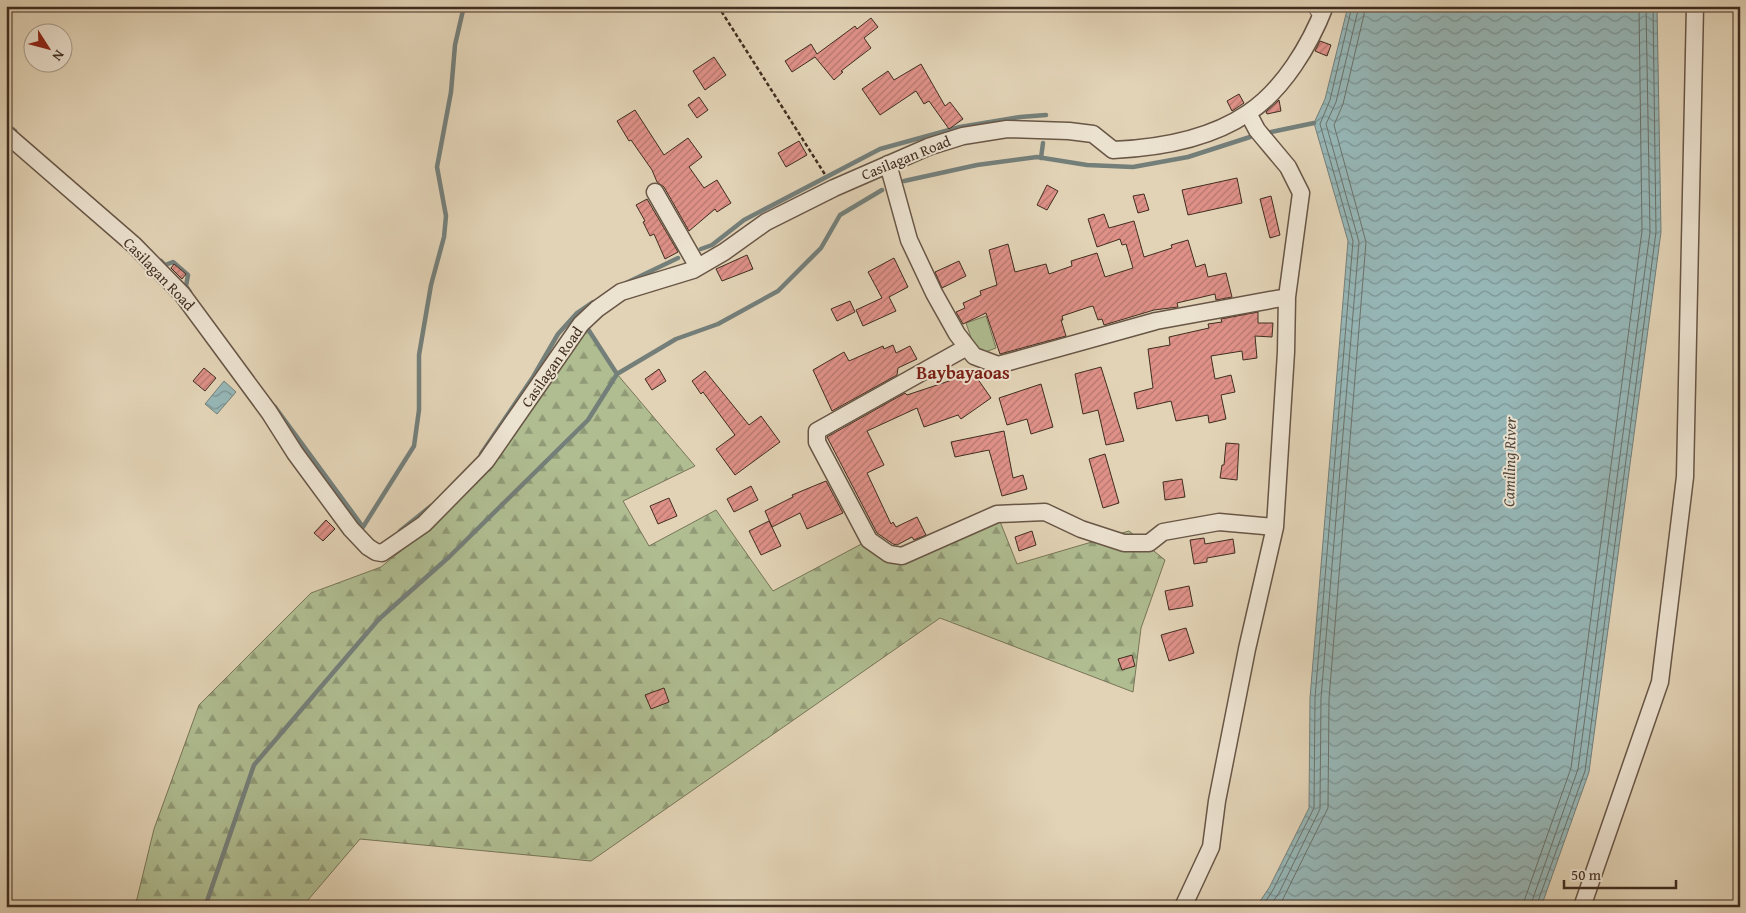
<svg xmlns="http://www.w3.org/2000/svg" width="1746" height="913" font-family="'Gentium Book Plus',serif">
  <defs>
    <pattern id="forest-firs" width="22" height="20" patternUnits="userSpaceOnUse" patternTransform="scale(1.25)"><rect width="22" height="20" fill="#afbd91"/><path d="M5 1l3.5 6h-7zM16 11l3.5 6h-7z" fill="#909a76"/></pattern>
    <pattern id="water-waves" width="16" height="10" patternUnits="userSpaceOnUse" patternTransform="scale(1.25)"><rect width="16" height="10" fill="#96b6b6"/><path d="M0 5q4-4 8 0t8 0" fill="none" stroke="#7c9494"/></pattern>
    <pattern id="building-hatch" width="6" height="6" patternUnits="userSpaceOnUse" patternTransform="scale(1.25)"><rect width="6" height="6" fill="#df9188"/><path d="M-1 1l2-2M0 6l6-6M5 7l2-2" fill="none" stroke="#b6776f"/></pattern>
  </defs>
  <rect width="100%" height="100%" fill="#e2d3b6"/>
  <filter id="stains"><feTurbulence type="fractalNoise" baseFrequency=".004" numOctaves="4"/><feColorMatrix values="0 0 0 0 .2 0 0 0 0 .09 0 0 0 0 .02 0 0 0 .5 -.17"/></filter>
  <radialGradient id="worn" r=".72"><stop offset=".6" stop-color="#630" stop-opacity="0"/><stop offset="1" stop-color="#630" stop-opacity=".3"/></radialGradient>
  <path fill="#afbd91" stroke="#787558" d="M986,316L996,348L977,355L966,323Z"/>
  <path fill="url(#forest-firs)" stroke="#787558" d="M583,322L617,374L695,466L623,501L649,546L716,510L773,591L869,540L889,554L997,514L1017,564L1129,531L1165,560L1141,628L1133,692L940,618L591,861L360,839L302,907H135L154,829L199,705L311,593L381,567L423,533Z"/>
  <path fill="url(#water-waves)" stroke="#747f7a" d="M1348,6H1657L1661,232L1589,772L1541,907H1256L1269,888L1309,808L1310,698L1348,241L1314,123L1325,99Z
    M224,381L236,392L217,414L205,404Z"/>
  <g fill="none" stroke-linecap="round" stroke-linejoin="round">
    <path stroke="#6b726b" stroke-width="1" d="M1262,907L1273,890L1314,808L1315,698L1353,241L1320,124L1330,100L1352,6
      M1269,907L1279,893L1320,809L1321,698L1359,242L1326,124L1336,102L1359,6
      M1279,907L1328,808L1329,699L1366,242L1334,125L1343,104L1366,6
      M1522,907L1571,768L1642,231L1639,6
      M1530,907L1578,769L1650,232L1646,6
      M1536,907L1585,771L1656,232L1653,6"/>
    <path stroke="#747f7a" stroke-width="4.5" d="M6,124L15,131
      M1271,132L1314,123
      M1041,158L1043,143
      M904,181L977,165L1037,157L1087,165L1133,167L1188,157L1250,137
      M701,249L712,245L744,220L880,149L960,127L1020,117L1046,115
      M161,261L165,265L173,262L188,275L186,286L190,292
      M626,283L678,258
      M579,315L577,313L593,302
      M617,374L676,339L718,324L778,291L821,248L840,215L882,190
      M275,407L363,527L414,446L419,410V355L431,285L444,237L446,216L437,167L451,92L455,45L464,6
      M481,454L533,377L558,334L577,313
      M400,531L431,506
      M205,907L254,765L379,619L449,557L588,420L617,374L586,326"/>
  </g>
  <path fill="url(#building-hatch)" stroke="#402d20" d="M871,18L878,27L864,38L871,48L841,71L843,72L834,80L815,57L792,72L785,61L811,44L817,54L855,26L857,29Z
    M1320,41L1331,45L1327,56L1315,51Z
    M714,57L726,75L705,90L693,71Z
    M921,64L945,106L950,102L963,119L949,129L929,101L924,104L916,91L880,115L862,89L888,71L894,80Z
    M1239,94L1244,103L1232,111L1227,101Z
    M699,97L708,110L697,118L688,105Z
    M1279,100L1281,111L1267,114L1266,112Z
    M635,110L664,155L688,138L702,157L689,167L704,188L717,180L731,203L717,212L715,209L689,231L664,187L657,182L652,170L631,140L629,141L617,121Z
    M799,141L807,155L786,167L778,153Z
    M1237,178L1242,203L1188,215L1182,190Z
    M1047,185L1058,191L1047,210L1037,205Z
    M1144,194L1149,210L1138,213L1133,196Z
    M1271,196L1280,235L1270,238L1260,199Z
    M647,199L678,252L665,259L654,234L650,236L643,222L645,221L636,205Z
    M1104,214L1109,228L1134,221L1144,257L1172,248L1171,245L1188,240L1196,267L1205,264L1208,277L1226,273L1232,297L1216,300L1215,294L1177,303L1178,307L1154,310L1104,325L1102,319L1098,320L1093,306L1089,307L1062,316L1063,320H1061L1066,336L1000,354L986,313L963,324L956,312L965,308L963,303L981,295L980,291L997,285L989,250L1008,244L1015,272L1046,264L1049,274L1072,266L1071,261L1097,253L1105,277L1133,268L1126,244L1122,245L1120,239L1097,247L1088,219Z
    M747,255L753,269L722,281L716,269Z
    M894,258L908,287L889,297L896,311L863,326L856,310L882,298L868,272Z
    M959,261L966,276L942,288L935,272Z
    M174,264L186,274L182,279L171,268Z
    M850,301L855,312L837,321L831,309Z
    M1258,312V323H1273L1272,337L1255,336L1257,358L1243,360L1242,351L1211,356L1215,379L1231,375L1235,392L1221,395L1226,419L1209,423L1208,415L1176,421L1171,401L1137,409L1134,393L1153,388L1148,349L1170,345L1169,337L1209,328L1208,324L1222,322L1221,319Z
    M893,345L896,353L910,346L917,359L898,368L897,375L832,411L813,370L844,352L849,361L883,346L884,349Z
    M1101,367L1124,441L1106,445L1098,410L1083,414L1075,374Z
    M204,368L216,378L205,391L193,381Z
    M659,369L666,381L652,390L645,379Z
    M956,370L977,378L991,398L961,419L958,415L924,427L917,408L867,431L884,465L867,473L891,524L893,522L896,527L917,517L926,535L914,540L912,537L897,545L893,544L877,533L827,437L905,393L907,395L952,380Z
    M705,371L749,425L761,416L780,442L735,475L716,449L735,435L703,392L701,394L692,381Z
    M1041,384L1053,427L1031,434L1027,419L1007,425L999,398Z
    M1004,431L1013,478L1023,475L1027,489L1002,496L989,450L955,457L951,442Z
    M1226,443L1239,444L1237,480L1220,478L1222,465H1224Z
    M1105,454L1119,503L1103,508L1089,459Z
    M1182,479L1185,497L1165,500L1163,482Z
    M826,481L843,513L807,529L800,513L772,527L765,511L793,497L792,495Z
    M751,486L758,500L734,512L727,499Z
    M669,498L677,516L658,524L650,506Z
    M326,520L335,529L323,541L314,533Z
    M769,521L781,546L761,555L749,531Z
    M1032,531L1036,545L1019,551L1015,537Z
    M1204,538L1205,544L1233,539L1235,553L1207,558V562L1194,564L1190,540Z
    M1189,586L1193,606L1169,610L1165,591Z
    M1186,628L1194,653L1169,661L1161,635Z
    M1132,655L1135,666L1122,670L1118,659Z
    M664,688L669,702L651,709L645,695Z"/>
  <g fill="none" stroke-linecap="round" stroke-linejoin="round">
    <g stroke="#685646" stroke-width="11">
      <path id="lane" d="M1311,6L1320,18"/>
    </g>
    <g stroke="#685646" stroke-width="19">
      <path id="street" d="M6,134L134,245L182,294L269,412L295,453L351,529L368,547L376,552L382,553L424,524L486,461L581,324L597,309L621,292L693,270L724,252L766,222L834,188L928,147L963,136L1007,129L1069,131L1093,134L1113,150C1158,148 1210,139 1248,113C1283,90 1310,45 1325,6
        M888,164L909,240L934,293L957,334L974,356L998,365L1156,321L1287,297
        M655,192L698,267
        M967,347L817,431V442L869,540L889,554L902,556L997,514L1045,512L1081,529L1124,543H1149L1163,532L1219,522L1275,527L1286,352L1287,297L1301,193L1288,167L1257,130L1248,113
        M1183,907L1211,847L1217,801L1247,649L1275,527
        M1582,907L1660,682L1685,477L1695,6"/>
    </g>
    <path stroke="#402d20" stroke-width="2.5" stroke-dasharray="4 2.5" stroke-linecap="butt" d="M718,6L826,176"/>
    <use href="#lane" stroke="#ece2d0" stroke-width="9"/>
    <use href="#street" stroke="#ece2d0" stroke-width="16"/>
  </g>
  <g text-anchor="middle" stroke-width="4" stroke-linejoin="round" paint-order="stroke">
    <g font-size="15" fill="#402d20" stroke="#ece2d0">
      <text transform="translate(906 158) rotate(-22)" y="5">Casilagan Road</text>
      <text transform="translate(159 274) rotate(46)" y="5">Casilagan Road</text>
      <text transform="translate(552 367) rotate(-55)" y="5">Casilagan Road</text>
    </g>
    <g font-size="16" font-style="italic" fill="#51483e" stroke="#ece2d0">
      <text transform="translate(1509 462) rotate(-89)" y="6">Camiling River</text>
    </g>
    <g font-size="18" font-weight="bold" fill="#7a1f14" stroke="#ece2d0">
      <text x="963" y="379">Baybayaoas</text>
    </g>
  </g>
  <rect width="1746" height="913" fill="none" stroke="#e2d3b6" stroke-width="25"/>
  <rect x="8" y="8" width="1731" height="898" fill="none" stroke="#402d20" stroke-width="2.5"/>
  <rect x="12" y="12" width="1721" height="888" fill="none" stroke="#402d20"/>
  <g transform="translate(48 48) rotate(126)"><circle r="24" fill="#ece2d0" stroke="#a79a8a"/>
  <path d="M0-4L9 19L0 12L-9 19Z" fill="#8f2418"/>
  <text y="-8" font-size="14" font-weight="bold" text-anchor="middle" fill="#402d20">N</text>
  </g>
  <path d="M1564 880v8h112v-8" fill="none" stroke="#402d20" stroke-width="2.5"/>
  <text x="1571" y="880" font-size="15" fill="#402d20" stroke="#ece2d0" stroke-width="4" paint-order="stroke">50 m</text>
  <rect width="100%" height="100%" filter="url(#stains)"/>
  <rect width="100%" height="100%" fill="url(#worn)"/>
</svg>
